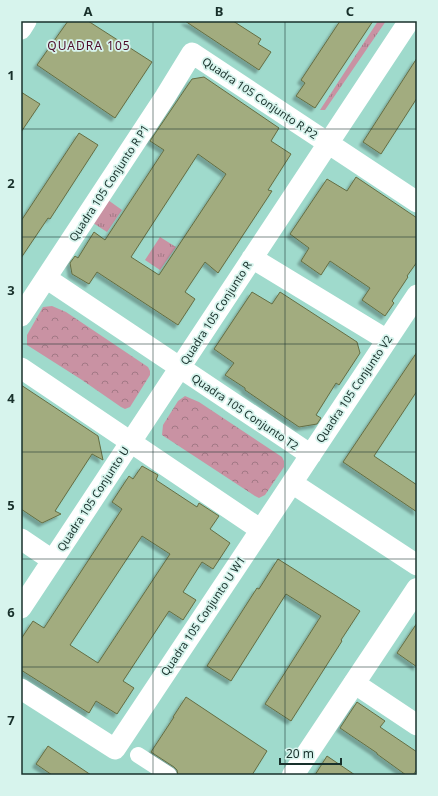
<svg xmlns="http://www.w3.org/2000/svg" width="438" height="796" font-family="'Noto Sans',sans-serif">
  <defs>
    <pattern id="grass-tufts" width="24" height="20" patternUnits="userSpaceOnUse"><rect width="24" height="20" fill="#c992a3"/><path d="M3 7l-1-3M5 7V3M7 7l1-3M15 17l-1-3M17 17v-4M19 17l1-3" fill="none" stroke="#a27885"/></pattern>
    <pattern id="forest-crowns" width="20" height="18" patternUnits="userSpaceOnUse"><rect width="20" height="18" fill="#c992a3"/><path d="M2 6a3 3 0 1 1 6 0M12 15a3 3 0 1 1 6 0" fill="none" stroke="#a27885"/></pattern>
    <filter id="shadow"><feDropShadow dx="-3.5" dy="3.5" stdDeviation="1" flood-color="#0004"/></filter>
  </defs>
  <rect width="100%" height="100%" fill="#9fdacc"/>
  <path fill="url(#grass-tufts)" d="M378,21H386L325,110H320Z
    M108,200L122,210L107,232L93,223Z
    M160,237L176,247L160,270L145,260Z"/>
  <path fill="url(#forest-crowns)" d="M52,306L66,312L148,367L150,371V375L130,407L125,409L121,407L82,380L27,345V335L43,307Z
    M185,396L199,402L282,457L284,461V467L265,495L259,498L255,496L162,435L163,425L178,401Z"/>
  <path fill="#a2ac7f" stroke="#656e43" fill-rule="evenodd" filter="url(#shadow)" d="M68,21H88L152,62L115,118L37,65Z
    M185,21H233L261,39L258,44L271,52L259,70Z
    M340,21H373L315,108L296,96L305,83L301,80Z
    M417,58V98L381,154L363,142Z
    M204,77L279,128L271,141L291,154L268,190L272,191L218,273L205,262L185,292L195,299L178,325L97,272L89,284L72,274L70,263L75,256L78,258L94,232L105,240L164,150L150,141L192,79ZM198,154L226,174L159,275L131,257Z
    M21,92L40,104L21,132Z
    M79,133L98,145L50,219L48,218L21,258V221Z
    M356,177L417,218V262L407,276L408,277L392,301L394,303L385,316L362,300L370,288L330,261L321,275L301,261L309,248L290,234L327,179L347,191Z
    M252,292L272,304L280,292L357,342L360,353L339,385L336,383L316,415L321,418L317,424L299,427L245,390V388L225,375L234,363L214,349Z
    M417,352V391L374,456L417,485V512L343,462Z
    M21,385L98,436L103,460L92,454L55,511L61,514L42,523L21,509Z
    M142,466L158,475L156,480L197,507L199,503L219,516L210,529L230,543L213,569L202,562L183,592L196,600L183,620L169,611L123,681L134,688L117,714L96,701L89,713L21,670V639L33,621L44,628L122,509L112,502L129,476L133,479ZM142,536L170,554L98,663L70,645Z
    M278,559L360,611L341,640L342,641L291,721L265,704L321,616L286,594L231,681L207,666L257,588L259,589Z
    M417,623V667L397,653Z
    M186,697L267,751L252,775H178L177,770L174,767L151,752L174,717H173Z
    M357,702L385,721L380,727L417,752V769L413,775H406L377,754V753L340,728Z
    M48,746L91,775H52L36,764Z
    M327,756L355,775H315Z"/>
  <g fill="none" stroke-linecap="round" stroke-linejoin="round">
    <path stroke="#fff" stroke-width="16" d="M138,755L169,775"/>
    <path stroke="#fff" stroke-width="21" d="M21,29L26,21
      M252,258L387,340
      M46,278L311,455
      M21,316L165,97L192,53L417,202
      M21,368L261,530
      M292,483L417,565
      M21,539L52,560
      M21,608L409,21
      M354,683L417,725
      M21,689L115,749L417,295"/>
    <path stroke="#fff" stroke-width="22" d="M293,775L417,589"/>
  </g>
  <path fill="none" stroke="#18302b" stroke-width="1" stroke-opacity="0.55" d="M153,21V775M285,21V775M21,129H417M21,237H417M21,344H417M21,452H417M21,559H417M21,667H417"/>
  <g text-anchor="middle" stroke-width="3.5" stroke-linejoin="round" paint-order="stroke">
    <g font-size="11" fill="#18302b" stroke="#d7f4ed">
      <text transform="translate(260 98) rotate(34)" y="4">Quadra 105 Conjunto R P2</text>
      <text transform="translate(109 183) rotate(-57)" y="4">Quadra 105 Conjunto R P1</text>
      <text transform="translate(216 313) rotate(-57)" y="4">Quadra 105 Conjunto R</text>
      <text transform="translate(354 389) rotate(-56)" y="4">Quadra 105 Conjunto V2</text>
      <text transform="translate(245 412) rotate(34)" y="4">Quadra 105 Conjunto T2</text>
      <text transform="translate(93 499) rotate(-57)" y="4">Quadra 105 Conjunto U</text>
      <text transform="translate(203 616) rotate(-56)" y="4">Quadra 105 Conjunto U W1</text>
    </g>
    <g font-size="12" letter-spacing="1" fill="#4f0d2b" stroke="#d7f4ed">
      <text x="89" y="50">QUADRA 105</text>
    </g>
  </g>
  <rect width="438" height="796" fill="none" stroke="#d7f4ed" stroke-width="44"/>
  <path d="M280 758v6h61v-6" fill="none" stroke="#18302b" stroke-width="2"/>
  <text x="286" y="758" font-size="12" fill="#18302b" stroke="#d7f4ed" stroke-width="3" paint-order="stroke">20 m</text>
  <rect x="22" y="22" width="394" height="752" fill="none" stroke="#18302b" stroke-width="1.5"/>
  <g font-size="13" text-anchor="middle" font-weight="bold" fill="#18302b">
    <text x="88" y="16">A</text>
    <text x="219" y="16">B</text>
    <text x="350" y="16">C</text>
    <text x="11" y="80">1</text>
    <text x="11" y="188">2</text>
    <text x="11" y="295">3</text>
    <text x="11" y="403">4</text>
    <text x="11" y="510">5</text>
    <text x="11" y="617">6</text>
    <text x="11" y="725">7</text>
  </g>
</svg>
